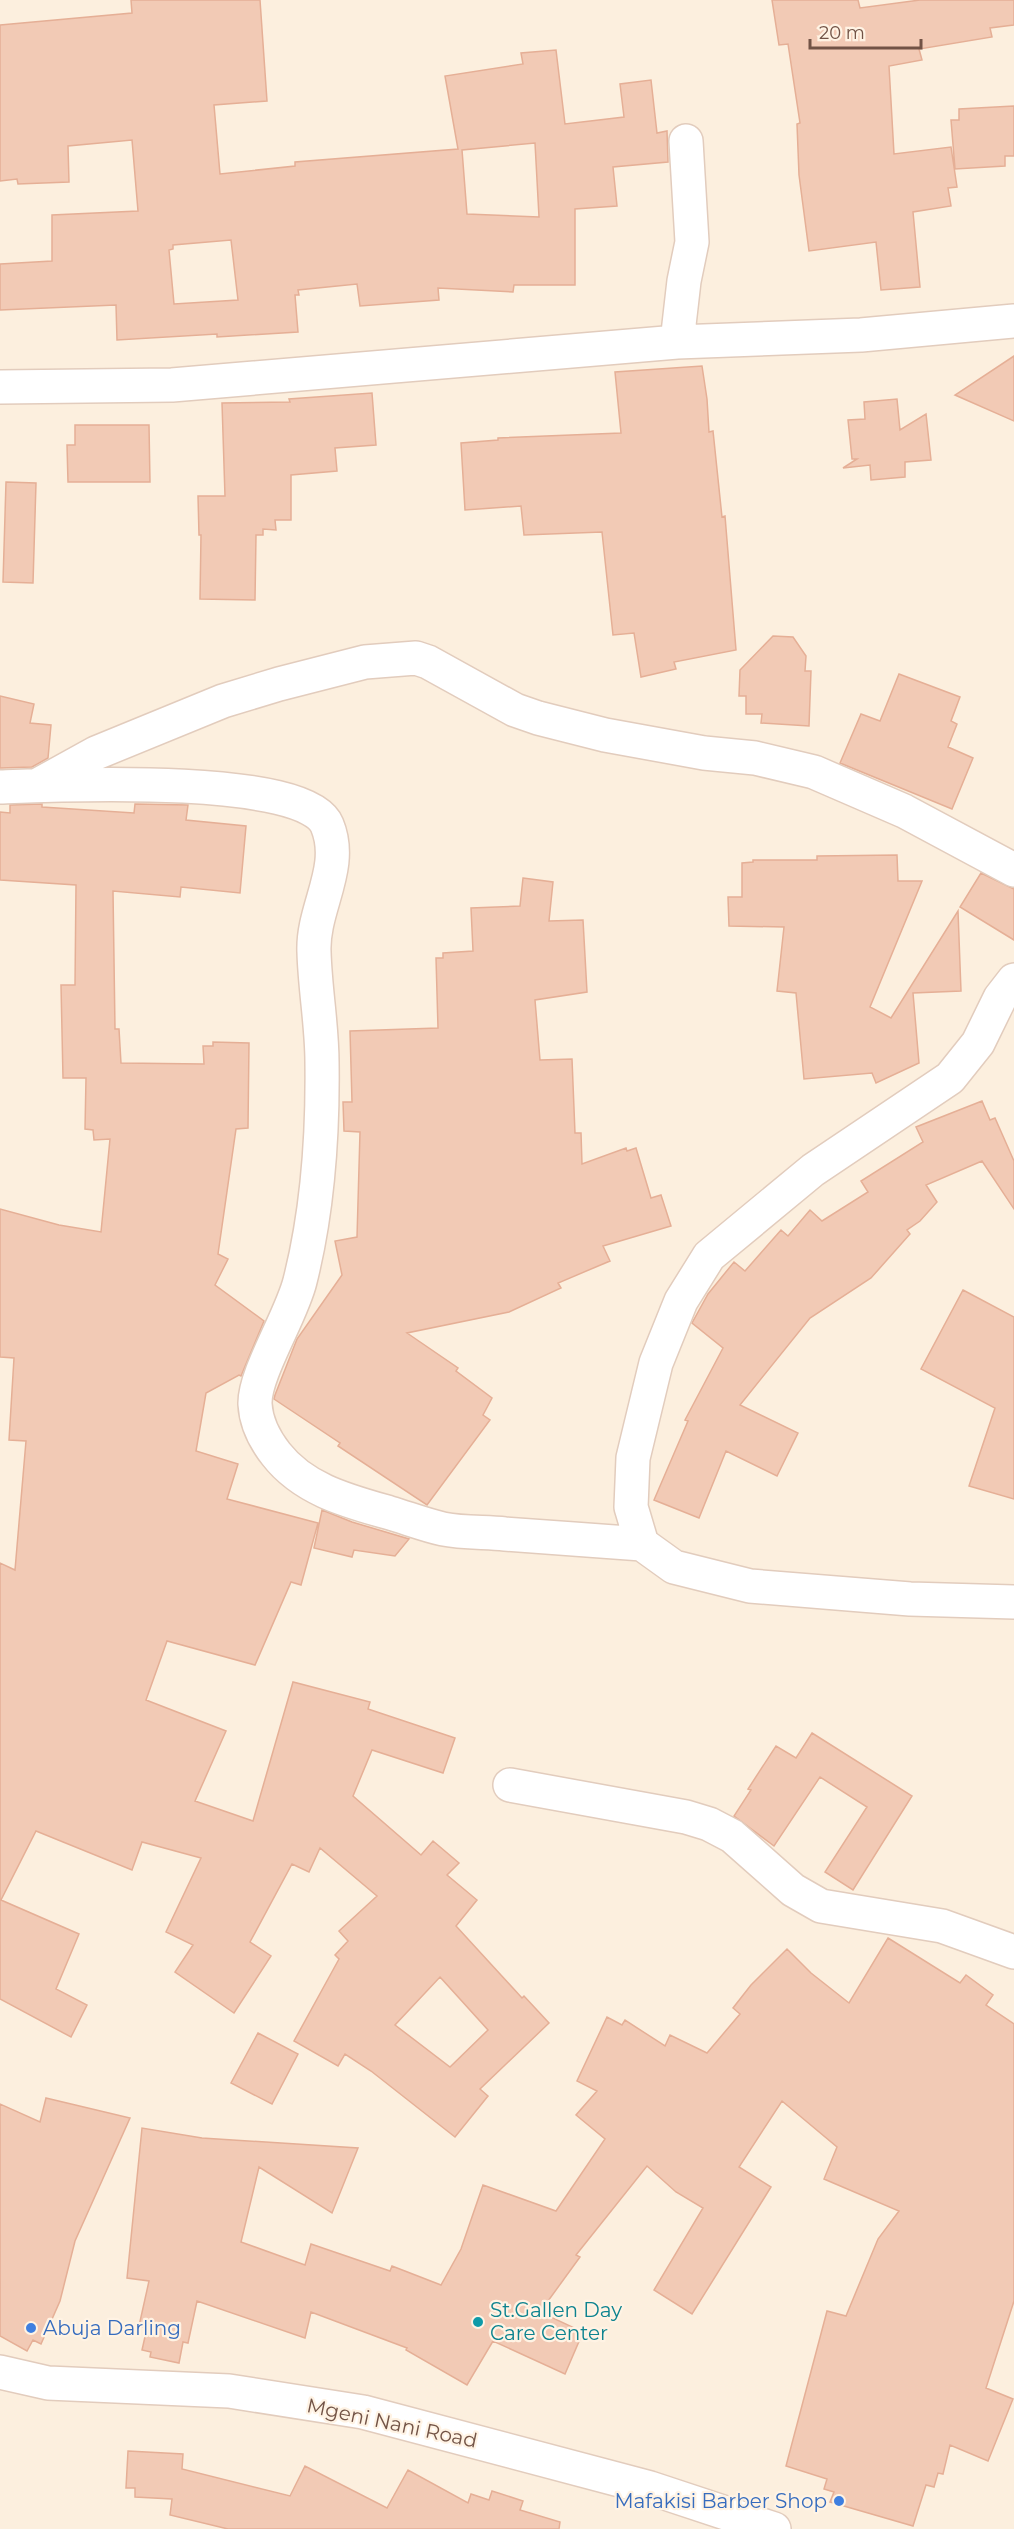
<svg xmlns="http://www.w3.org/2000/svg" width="1014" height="2529" font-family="Montserrat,sans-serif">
  <rect width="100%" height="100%" fill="#fcefde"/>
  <path fill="#f2cab5" stroke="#e5af96" stroke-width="1.5" fill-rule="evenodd" d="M131,0H260L267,101L214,105L220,174L295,166V162L458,149L445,76L523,64L521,53L556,50L565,124L624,117L620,84L651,80L657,133L667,131L668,162L613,167L617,206L575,209V285H514L513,292L438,288L439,300L360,306L357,284L298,290L299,295H295L298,332L217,337V334L117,340L116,305L0,310V264L52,261V215L138,211L132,140L68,146L69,182L18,184L17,179L0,181V25L132,13ZM535,143L539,217L467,214L462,150ZM231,240L238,300L174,304L169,250L173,249V245Z
    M772,0H858L860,8L920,0H1014V25L990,28L992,37L919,49L922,60L889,66L894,154L951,147L957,187L948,188L951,206L913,212L920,287L881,290L876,242L809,251L799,175L797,124L800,123L788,44L779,45Z
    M1014,106V156H1005V166L955,169L951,120H959V109Z
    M1014,356V421L955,395Z
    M702,366L707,399L709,432L713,431L722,517L725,516L736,650L674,662L676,669L641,677L634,633L613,635L602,532L524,535L521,506L465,510L461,443L498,440V438L621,433L615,372Z
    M372,393L376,445L335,448L337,471L291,475V520H275L276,530L263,529V535H256L255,600L200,599L201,535H199L198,496H225L222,403L290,402L289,399Z
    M897,399L900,430L926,414L931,460L905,462V477L871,480L870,465L843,468L857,459H852L848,420L865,419L864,402Z
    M75,425H149L150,482H68L67,445H75Z
    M6,482L36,483L33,583L3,582Z
    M773,636L793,637L806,656L805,671H811L809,726L761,723L762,714H746V696H739L740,670Z
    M899,674L960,697L951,721L957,724L948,747L973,758L952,809L840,763L861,714L880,721Z
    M0,696L34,704L30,723L51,725L48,758L32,767L0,768Z
    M42,804V807L134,813L135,804L188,805L186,820L246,826L240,893L181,887L180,897L113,891L115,1029H119L121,1063L204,1064L203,1046H213V1042L249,1043L248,1128L236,1129L218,1254L228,1259L215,1285L264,1321L241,1376L239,1375L206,1393L196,1451L238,1464L227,1499L318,1523L301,1585L291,1582L255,1665L167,1641L146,1700L226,1731L195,1801L253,1821L293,1682L370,1702L368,1709L455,1738L443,1773L372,1750L353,1796L421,1855L433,1841L459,1863L447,1875L477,1900L456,1926L522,1998L524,1996L549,2023L480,2089L488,2096L455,2137L371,2071L345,2054L338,2066L294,2041L339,1959L335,1955L348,1941L339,1931L377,1896L320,1848L309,1872L292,1864L250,1942L271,1956L234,2013L175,1972L193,1945L166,1932L201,1858L142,1842L132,1870L36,1831L1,1900L79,1934L56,1989L87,2005L71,2037L0,1999V1563L15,1570L26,1441L9,1440L14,1358L0,1357V1209L59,1225L101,1232L110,1139L94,1140L93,1130L85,1129L86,1078H63L61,985H75L76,885L0,880V812L10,813V805ZM440,1977L488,2030L450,2067L395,2025Z
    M897,855L898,881H922L870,1007L891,1018L958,911L961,991L913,993L919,1063L876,1083L872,1073L804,1079L796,993L777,991L784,927L729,926L728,897H742V863L753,862V860H817V856Z
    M981,873L1014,889V940L960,907Z
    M523,878L553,882L549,921L583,920L587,992L535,1000L540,1060L572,1059L575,1133H581L582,1164L626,1148L627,1151L636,1148L651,1198L661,1195L671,1226L603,1246L610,1261L558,1283L561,1288L509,1312L407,1333L458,1368L456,1371L492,1398L483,1415L490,1420L427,1505L338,1446L340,1443L274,1399L275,1395L297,1339L342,1275L335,1241L357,1237L360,1132L344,1131L343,1102H352L350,1031L438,1028L436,958H443V953L473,951L471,908L520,906Z
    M982,1101L990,1120L995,1118L1014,1161V1209L982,1161L926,1185L937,1202L920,1221L907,1230L910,1234L871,1278L810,1318L740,1405L798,1433L777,1476L726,1451L699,1518L654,1500L688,1421L685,1420L723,1348L692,1323L708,1294L734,1262L745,1271L781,1230L788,1236L810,1210L822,1221L868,1192L861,1181L923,1142L916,1127Z
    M963,1290L1014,1317V1499L969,1486L995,1408L921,1369Z
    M322,1510L352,1522L409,1539L395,1556L354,1550L352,1557L314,1548Z
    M812,1733L912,1796L853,1890L825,1872L867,1807L820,1777L774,1846L734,1816L751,1790L748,1789L776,1746L796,1758Z
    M888,1938L960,1983L966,1975L993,1995L986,2005L1014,2024V2301L986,2388L1013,2399L988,2461L950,2445L943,2474L938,2473L934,2487L926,2485L913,2526L830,2502L834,2492L824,2489L827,2479L786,2466L827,2311L846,2316L878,2239L899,2211L824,2179L837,2147L782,2101L739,2167L771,2187L692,2314L654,2290L703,2208L676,2192L647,2166L576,2255L580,2257L540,2312L583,2332L565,2374L493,2341L467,2385L406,2350L407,2348L311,2312L305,2338L197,2301L188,2343L183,2342L179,2363L150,2357L151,2352L142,2350L147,2328L139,2326L149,2281L127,2278L142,2128L202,2138L358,2148L332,2213L259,2167L241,2242L305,2265L311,2244L390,2271L392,2266L441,2285L461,2249L483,2185L556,2211L605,2139L576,2115L597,2091L577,2081L607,2017L622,2025L625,2020L665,2046L670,2035L707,2053L740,2014L733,2008L751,1985L787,1949L811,1973L849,2003Z
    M258,2033L298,2054L272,2104L231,2083Z
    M46,2098L130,2118L75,2241L60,2301L41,2344L33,2340L27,2351L0,2336V2104L40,2122Z
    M128,2451L183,2454L182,2469L290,2496L305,2466L387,2508L408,2470L468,2503L471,2494L489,2500L492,2491L523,2501L520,2510L560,2522L559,2529H228L170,2515L172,2499L135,2497V2488H126Z"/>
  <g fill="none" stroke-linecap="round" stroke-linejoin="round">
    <g stroke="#e2ccbd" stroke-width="36">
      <path id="minor" d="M677,342L684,281L692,242L686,141
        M0,387L172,385L677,342L861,335L1014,321
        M38,785L96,753L223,701L279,684L365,662L416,658L428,662L515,710L538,718L605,735L704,753L755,758L814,772L904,811L1014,870
        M0,787C53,785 306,773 327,825C345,868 312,908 314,952C315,989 322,1026 322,1062C323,1135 318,1210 300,1281C292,1315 254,1374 255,1404C256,1422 265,1440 276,1454C304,1490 348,1501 390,1513C407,1518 425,1525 443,1529C463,1533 485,1532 505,1534C551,1537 596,1541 642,1544
        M1014,980L1000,998L978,1043L950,1078L813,1170L709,1256L681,1301L656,1363L633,1458L631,1507L642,1544L674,1567L750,1586L910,1599L1014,1602
        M510,1785L686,1817L709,1824L732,1836L793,1890L821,1906L942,1926L1014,1952
        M0,2372L48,2383L229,2391L363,2412L650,2488L774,2529"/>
    </g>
    <use href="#minor" stroke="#fff" stroke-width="33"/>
  </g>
  <circle fill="#0f9aa8" stroke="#fff3e4" stroke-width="2" cx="478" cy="2322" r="6"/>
  <g fill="#3f7fe0" stroke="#fff3e4" stroke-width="2">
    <circle cx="31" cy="2328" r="6"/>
    <circle cx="839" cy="2501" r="6"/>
  </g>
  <g text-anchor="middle" stroke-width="4.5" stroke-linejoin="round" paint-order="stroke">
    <g font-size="20" fill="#0d838f" stroke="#fff3e4" text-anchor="start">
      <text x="490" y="2317">St.Gallen Day<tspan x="490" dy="23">Care Center</tspan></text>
    </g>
    <g font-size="20" fill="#366cbe" stroke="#fff3e4" text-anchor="start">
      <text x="43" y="2335">Abuja Darling</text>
      <text x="827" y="2508" text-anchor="end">Mafakisi Barber Shop</text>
    </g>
    <g font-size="20" fill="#725346" stroke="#fff3e4">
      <text transform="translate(392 2423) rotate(12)" y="7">Mgeni Nani Road</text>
    </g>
  </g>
  <path d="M810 39v9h111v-9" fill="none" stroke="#725346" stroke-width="3"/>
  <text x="819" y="39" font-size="18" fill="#725346" stroke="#fff3e4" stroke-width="4.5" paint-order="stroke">20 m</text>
</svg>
